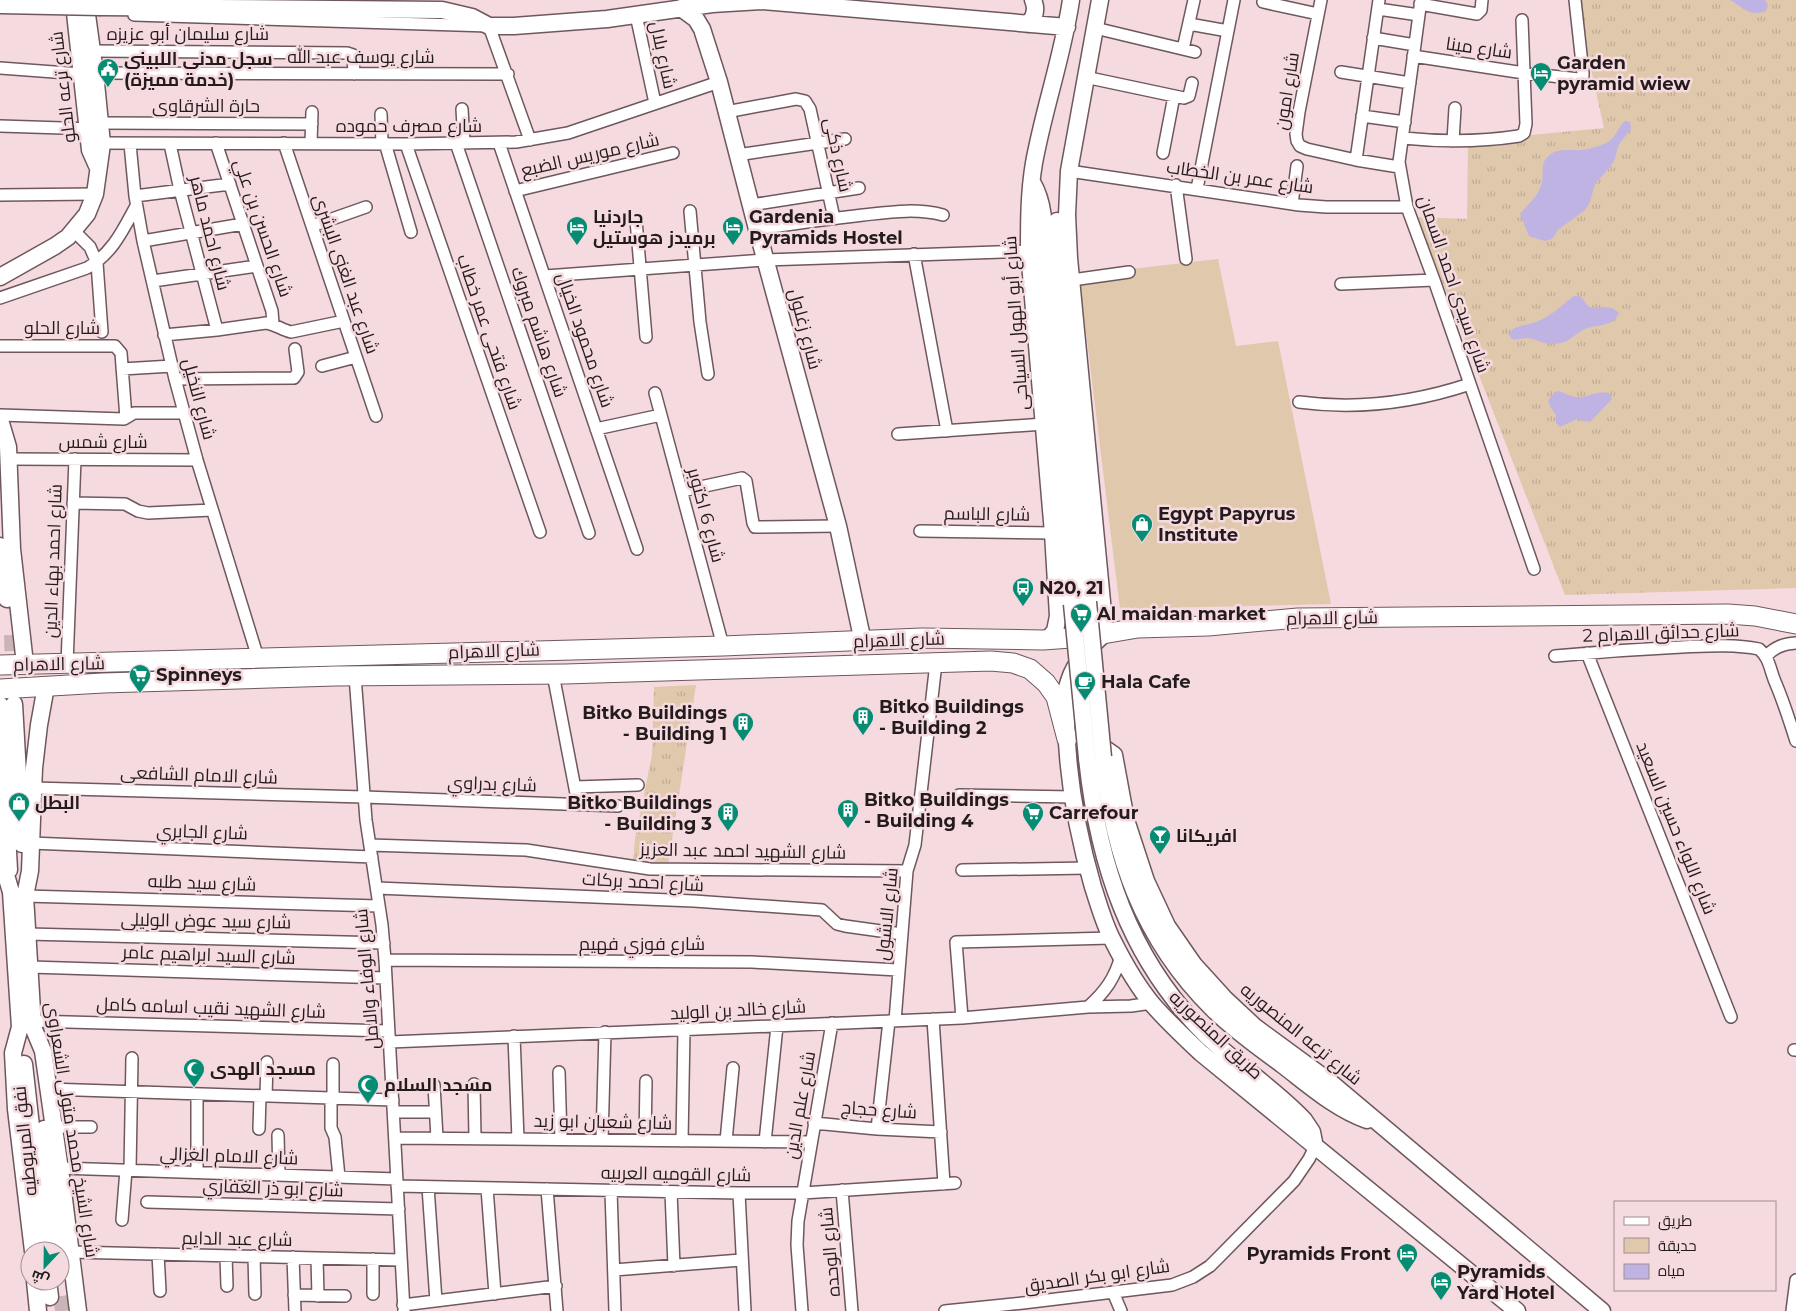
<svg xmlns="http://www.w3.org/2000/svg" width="1796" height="1311" font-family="Montserrat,Cairo,sans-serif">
  <defs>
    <pattern id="grass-tufts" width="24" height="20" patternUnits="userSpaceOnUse" patternTransform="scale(1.25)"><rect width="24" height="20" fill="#dfc8ac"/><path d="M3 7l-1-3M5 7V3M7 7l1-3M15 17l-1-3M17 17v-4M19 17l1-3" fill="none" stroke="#bfab94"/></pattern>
  </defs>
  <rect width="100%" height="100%" fill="#f5dadf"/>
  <path fill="url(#grass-tufts)" d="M1579,0H1796V588L1565,595L1417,217L1467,219L1468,141L1604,128L1578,10Z
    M696,685L668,866L633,863L635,839L652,755L654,687Z"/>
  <path fill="#dfc8ac" d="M1218,259L1236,346L1278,341L1331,604L1120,609L1079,275Z"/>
  <path fill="#bfb3e4" d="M1730,0H1765L1768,5L1766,11C1750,17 1744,8 1730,0Z
    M1625,121L1630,122L1631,128L1618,146L1615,159L1610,167L1595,184L1590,202L1585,210L1558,230L1552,239L1545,241L1529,236L1520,214C1529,203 1539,196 1542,182C1544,171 1539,163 1551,154C1560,148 1571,151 1582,150C1589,149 1601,146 1608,142C1616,137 1618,127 1625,121Z
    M1574,296H1580L1589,307C1601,308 1610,304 1619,313C1613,327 1597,324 1585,329C1573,334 1571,343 1554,344C1544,345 1537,339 1528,338C1522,338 1518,340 1512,339L1509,335C1512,325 1525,326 1533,323C1548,319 1562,305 1574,296Z
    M1557,391C1563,392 1571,397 1577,397C1589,398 1597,389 1610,394L1612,399L1590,422L1577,419L1560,427L1556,423V415L1551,408L1548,401L1552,395Z"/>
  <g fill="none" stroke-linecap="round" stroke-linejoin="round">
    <path stroke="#cbb4b8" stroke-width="16" stroke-dasharray="16 8" stroke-linecap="butt" d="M12,635L14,700
      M61,1296L63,1311"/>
    <g stroke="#6e585d" stroke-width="14">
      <path id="street" d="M1321,0L1299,112L1296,134L1297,141L1300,146L1307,149L1356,160L1399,167
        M1421,0L1399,162L1407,207L1434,280L1534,569
        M1263,2L1318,14
        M1420,4L1477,14L1481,10L1482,0
        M1378,9L1419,15
        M134,15L489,26L530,140
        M636,15L655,103
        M1189,24L1228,31
        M1095,28L1195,52
        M1373,38L1415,45
        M1183,49L1194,0
        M92,51L347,53L353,55L354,74
        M1413,56L1524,73L1579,79L1583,76V73L1575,0
        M0,68L81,74
        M1341,72L1410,83
        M95,73L508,74
        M1085,77L1184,98L1189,96L1192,83
        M462,109L464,143
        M726,112L796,99L805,101L810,109L834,218
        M381,114L382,144
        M1362,116L1405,122
        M101,123L312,124
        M0,126L94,129
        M1403,138C1442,142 1480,142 1519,136L1524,133L1526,124L1522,20
        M1453,141L1455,108
        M95,143L406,144L516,142L568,133L719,82
        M216,143L272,311L273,324
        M284,143L376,416
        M311,143L312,112
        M385,143L411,232
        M456,143L589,533
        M499,143L637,549
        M130,144L135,196L143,241L175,379L197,460L258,658
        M170,144L180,190L217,330
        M406,144L540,532
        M1163,153L1174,96
        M737,155L845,139
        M1356,160L1379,0
        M1069,171L1299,205L1326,207H1407
        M1176,185L1186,259
        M1197,189L1234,0
        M515,191L673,153
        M0,195L95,194
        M135,196L230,184
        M1292,204L1297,166
        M751,205L859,188
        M690,211L700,322L708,374
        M636,220L646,337
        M312,226L366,207
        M757,229C792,224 828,219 863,215C890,212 916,208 943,215
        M74,231L90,247L97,263L102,332
        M143,241L243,224
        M914,254L947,431
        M545,276L765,260L1029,251
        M1072,280L1129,272
        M153,281L257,266
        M1341,284L1434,280
        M0,298L87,268C112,254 123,230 136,206
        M164,335L217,330L266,323C275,324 282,330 291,332L344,321
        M0,346H115L121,353L126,418
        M322,366L356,357
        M122,369L172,366
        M175,379L294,378L298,372L295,349
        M655,393L723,646
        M1299,402C1358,410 1413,403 1470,384
        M0,415L124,419L134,413H184
        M596,429L661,415
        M898,434L1044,424
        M9,459L197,460
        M682,491L742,478L746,481L753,523L755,527L838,526
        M73,503L125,504L138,511L148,513L212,510
        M920,531L1053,533
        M1587,653L1731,1017
        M1555,656C1597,652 1639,649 1682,647C1707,646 1733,644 1759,649C1770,658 1770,671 1776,684C1784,703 1790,722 1796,741
        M1766,656C1775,647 1783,644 1796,643
        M67,664L75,459
        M553,674L578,804
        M355,676L366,820L382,925L385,960L404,1311
        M575,787L638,785
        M33,788L364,797L618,806
        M959,795L1073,797
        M31,843L372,857
        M370,845L526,850L650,869L907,871
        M962,870L1088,868
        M377,888L694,901L822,910L837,924L845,926L902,934
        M25,896L379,906
        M28,934L384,943
        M385,960L752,962L898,970
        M30,967L386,978
        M1088,1007C1105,992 1115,978 1121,956
        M962,1018L956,942L1111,938
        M933,1019L944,1184
        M32,1021L388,1031
        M895,1021L907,871L915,845L936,663
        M514,1036L518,1139
        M390,1042L962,1018L1088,1007L1131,1006L1152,1003
        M1794,1050H1796
        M333,1064V1098
        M559,1072L561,1139
        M474,1084L475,1138
        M434,1085L437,1138
        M48,1089L393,1100
        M266,1096L267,1062
        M331,1098V1128L335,1137L339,1177
        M394,1112H435
        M814,1123L877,1129L941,1132
        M54,1127H91
        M259,1129L260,1096
        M877,1129L889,1021
        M278,1135L279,1175
        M395,1138L811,1142
        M602,1139L605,1032
        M645,1140L646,1081
        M682,1141L684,1030
        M726,1141L733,1068
        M765,1142L777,1026
        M60,1168L397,1179
        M130,1170L132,1058
        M197,1172V1094
        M397,1186L739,1193H803L955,1183
        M428,1187L436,1301
        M487,1188L495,1294
        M547,1189L557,1311
        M842,1190L852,1311
        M611,1191L615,1311
        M671,1192L674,1266
        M739,1193L745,1311
        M147,1202L399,1209
        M122,1220L126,1170
        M71,1252L401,1260
        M158,1254L160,1291
        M226,1256L227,1286
        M254,1256L255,1294
        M293,1257L295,1311
        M317,1258L318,1296
        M373,1259V1294
        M614,1270L741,1260
        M1113,1292L1121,1311
        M294,1295L345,1296
        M403,1305L556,1286
        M802,1311L797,1245L798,1221L832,1023
        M945,1311L1023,1303L1172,1285L1193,1277L1210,1266L1219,1257L1294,1181L1309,1159L1315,1147
        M1792,1311L1796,1280"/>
    </g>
    <g stroke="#6e585d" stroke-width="19">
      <path id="secondary" d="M71,0L75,13L90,150L98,168
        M1100,0L1069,171L1067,215L1069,258L1105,633C1090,647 1075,661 1069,681C1064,693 1066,706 1066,719C1067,775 1077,832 1093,887C1099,905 1104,924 1113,941C1123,961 1138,987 1153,1005C1168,1022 1185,1038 1201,1053L1517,1311
        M101,7L442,10L472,17L489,26H514L607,19L712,4L761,1L1067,27
        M681,8L696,19L702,29L719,82L757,229L838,526L863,642
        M1028,24C1035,17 1037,9 1033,0
        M1032,182C1049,211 1042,244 1045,275C1058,384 1064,494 1072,604
        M1057,221V246L1088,602
        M0,277L55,246L68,237L87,214L95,194L102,144L95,73L85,0
        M0,420L8,447L12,549L25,664
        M0,546L7,599
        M1043,640L1049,638L1055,631L1058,616L1053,533L1029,251C1029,222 1029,192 1034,163C1044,108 1063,55 1071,0
        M46,686L39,725L34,768L30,871L25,896L33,1027L43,1051L63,1191L78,1311
        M14,704L22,844
        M0,705L9,870
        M1091,746L1104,748L1114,755L1126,820L1146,881L1167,926L1194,965L1224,998L1255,1027L1330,1082L1602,1311
        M1103,757C1113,854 1142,939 1213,1009C1235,1031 1260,1048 1284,1066C1310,1086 1336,1109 1367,1120
        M1087,758C1098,863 1129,959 1206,1035C1237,1065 1275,1089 1304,1120L1312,1132L1315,1147
        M0,855L11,892L20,1027L13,1053L16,1109L33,1251
        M24,1064L45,1251
        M44,1129L56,1251
        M35,1281L38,1311
        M48,1281L50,1297"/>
    </g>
    <g stroke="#6e585d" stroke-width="21">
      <path id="primary" d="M0,665L723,646L922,638L1043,640L1085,637L1138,628L1208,626L1298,618L1728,614L1755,616L1796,624
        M0,689L103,683L335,676L565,674L991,661L1013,663L1030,669L1046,683L1056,697L1067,739"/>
    </g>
    <use href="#street" stroke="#fff" stroke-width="11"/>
    <use href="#secondary" stroke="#fff" stroke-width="16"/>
    <use href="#primary" stroke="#fff" stroke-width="19"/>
    <g stroke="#6e585d" stroke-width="19" stroke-linecap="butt">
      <path id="secondary-bridge" d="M0,5L101,7
        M1088,602L1103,757
        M1072,604L1087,758"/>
    </g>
    <use href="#secondary-bridge" stroke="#fff" stroke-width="16"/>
  </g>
  <defs>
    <g id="civic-pin" transform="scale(1.125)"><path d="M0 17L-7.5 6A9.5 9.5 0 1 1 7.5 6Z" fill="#058c73" stroke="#f5dadf"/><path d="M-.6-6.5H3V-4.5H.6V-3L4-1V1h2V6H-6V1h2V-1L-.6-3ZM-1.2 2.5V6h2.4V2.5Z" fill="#fff"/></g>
    <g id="hotel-pin" transform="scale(1.125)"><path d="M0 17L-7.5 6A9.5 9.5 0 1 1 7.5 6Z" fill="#058c73" stroke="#f5dadf"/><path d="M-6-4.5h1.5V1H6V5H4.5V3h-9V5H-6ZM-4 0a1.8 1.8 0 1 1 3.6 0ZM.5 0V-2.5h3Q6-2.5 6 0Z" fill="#fff"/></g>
    <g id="shop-pin" transform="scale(1.125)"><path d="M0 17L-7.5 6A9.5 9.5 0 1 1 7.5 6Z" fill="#058c73" stroke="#f5dadf"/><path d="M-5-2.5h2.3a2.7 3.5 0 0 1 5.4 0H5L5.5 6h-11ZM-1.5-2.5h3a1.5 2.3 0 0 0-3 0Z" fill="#fff"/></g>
    <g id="bus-pin" transform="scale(1.125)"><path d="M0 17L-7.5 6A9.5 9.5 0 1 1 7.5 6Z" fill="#058c73" stroke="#f5dadf"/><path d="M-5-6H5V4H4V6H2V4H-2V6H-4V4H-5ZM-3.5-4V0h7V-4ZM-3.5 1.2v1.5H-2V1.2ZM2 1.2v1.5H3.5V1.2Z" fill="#fff"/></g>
    <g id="supermarket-pin" transform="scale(1.125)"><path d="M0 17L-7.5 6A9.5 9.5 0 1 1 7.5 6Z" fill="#058c73" stroke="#f5dadf"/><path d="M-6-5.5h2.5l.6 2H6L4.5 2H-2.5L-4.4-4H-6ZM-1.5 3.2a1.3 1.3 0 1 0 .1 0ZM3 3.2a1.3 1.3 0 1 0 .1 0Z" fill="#fff"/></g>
    <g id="cafe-pin" transform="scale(1.125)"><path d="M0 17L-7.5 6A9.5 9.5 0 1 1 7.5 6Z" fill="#058c73" stroke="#f5dadf"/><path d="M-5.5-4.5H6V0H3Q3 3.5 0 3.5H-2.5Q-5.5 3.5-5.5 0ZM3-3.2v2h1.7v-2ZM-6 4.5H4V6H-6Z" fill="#fff"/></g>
    <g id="building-pin" transform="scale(1.125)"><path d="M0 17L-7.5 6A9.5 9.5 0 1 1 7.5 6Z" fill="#058c73" stroke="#f5dadf"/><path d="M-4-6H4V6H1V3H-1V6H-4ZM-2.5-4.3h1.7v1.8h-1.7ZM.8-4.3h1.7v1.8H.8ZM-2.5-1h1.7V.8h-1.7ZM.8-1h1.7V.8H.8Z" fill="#fff"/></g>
    <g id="bar-pin" transform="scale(1.125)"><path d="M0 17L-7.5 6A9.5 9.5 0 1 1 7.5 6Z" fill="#058c73" stroke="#f5dadf"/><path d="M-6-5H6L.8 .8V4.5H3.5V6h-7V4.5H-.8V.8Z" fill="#fff"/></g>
    <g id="mosque-pin" transform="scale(1.125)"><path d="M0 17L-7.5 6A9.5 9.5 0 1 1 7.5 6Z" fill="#058c73" stroke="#f5dadf"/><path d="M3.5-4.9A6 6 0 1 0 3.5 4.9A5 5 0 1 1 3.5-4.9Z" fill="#fff"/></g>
  </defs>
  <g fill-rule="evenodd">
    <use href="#civic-pin" x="108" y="69"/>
    <use href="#hotel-pin" x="1541" y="73"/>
    <use href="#hotel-pin" x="577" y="227"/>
    <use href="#hotel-pin" x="733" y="227"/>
    <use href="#shop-pin" x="1142" y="524"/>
    <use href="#bus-pin" x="1023" y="588"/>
    <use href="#supermarket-pin" x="1081" y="614"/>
    <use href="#supermarket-pin" x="140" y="675"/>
    <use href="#cafe-pin" x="1085" y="682"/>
    <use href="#building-pin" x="863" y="717"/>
    <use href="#building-pin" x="743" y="723"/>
    <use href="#shop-pin" x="19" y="803"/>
    <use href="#building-pin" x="848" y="810"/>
    <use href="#building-pin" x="728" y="813"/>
    <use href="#supermarket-pin" x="1033" y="813"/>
    <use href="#bar-pin" x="1160" y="836"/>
    <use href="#mosque-pin" x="194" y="1069"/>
    <use href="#mosque-pin" x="368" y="1085"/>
    <use href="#hotel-pin" x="1407" y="1254"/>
    <use href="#hotel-pin" x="1441" y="1282"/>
  </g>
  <g text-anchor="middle" stroke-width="5" stroke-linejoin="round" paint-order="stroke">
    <g font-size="18" fill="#241b1d" stroke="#f5dadf">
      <text x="188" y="40">شارع سليمان أبو عزيزه</text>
      <text transform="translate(1479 48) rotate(8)" y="6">شارع مينا</text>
      <text transform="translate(663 55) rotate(78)" y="6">شارع بلال</text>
      <text x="361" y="63">شارع يوسف عبد الله</text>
      <text transform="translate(63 87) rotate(-97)" y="6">شارع ترعه الحلو</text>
      <text transform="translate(1287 91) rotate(-81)" y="6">شارع امون</text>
      <text x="206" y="112">حارة الشرقاوى</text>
      <text x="409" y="132">شارع مصرف حموده</text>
      <text transform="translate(590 155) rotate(-13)" y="6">شارع موريس الضبع</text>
      <text transform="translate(838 155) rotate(78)" y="6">شارع ذكى</text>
      <text transform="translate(1240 177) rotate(8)" y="6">شارع عمر بن الخطاب</text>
      <text transform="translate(263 228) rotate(71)" y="6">شارع الحسن بن علي</text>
      <text transform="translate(210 233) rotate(76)" y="6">شارع احمد ماهر</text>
      <text transform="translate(346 274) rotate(71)" y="6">شارع عبد الغنى البشرى</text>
      <text transform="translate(1454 284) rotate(71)" y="6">شارع سيدى احمد السمان</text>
      <text transform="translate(1016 323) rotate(-94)" y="6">شارع أبو الهول السياحى</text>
      <text x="62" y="334">شارع الحلو</text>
      <text transform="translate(805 329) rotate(75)" y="6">شارع زغلول</text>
      <text transform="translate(489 332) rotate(71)" y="6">شارع فتحى عمر خطاب</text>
      <text transform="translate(539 332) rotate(71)" y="6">شارع هاشم مبروك</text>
      <text transform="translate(585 340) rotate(71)" y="6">شارع محمود الخيال</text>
      <text transform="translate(199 399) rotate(75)" y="6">شارع النخيل</text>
      <text x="103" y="448">شارع شمس</text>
      <text transform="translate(987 514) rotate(1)" y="6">شارع الباسم</text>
      <text transform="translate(706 515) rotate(75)" y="6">شارع 6 اكتوبر</text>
      <text transform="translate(53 561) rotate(-88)" y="6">شارع احمد بهاء الدين</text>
      <text transform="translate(1332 618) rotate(-1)" y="6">شارع الاهرام</text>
      <text transform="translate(1661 633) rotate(-2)" y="6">شارع حدائق الاهرام 2</text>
      <text transform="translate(899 640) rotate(-2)" y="6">شارع الاهرام</text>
      <text transform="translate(494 651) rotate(-2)" y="6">شارع الاهرام</text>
      <text transform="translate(59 664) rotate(-1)" y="6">شارع الاهرام</text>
      <text transform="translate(199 775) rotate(2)" y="6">شارع الامام الشافعى</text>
      <text transform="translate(492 784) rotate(2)" y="6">شارع بدراوي</text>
      <text transform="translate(1676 828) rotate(68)" y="6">شارع اللواء حسين السعيد</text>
      <text transform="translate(202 832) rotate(2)" y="6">شارع الجابري</text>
      <text transform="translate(743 851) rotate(1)" y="6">شارع الشهيد احمد عبد العزيز</text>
      <text transform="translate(643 882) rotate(3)" y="6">شارع احمد بركات</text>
      <text transform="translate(202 883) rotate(2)" y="6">شارع سيد طلبه</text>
      <text transform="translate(887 914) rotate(-84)" y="6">شارع الاشول</text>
      <text transform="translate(206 921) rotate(1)" y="6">شارع سيد عوض الوليلى</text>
      <text x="642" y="950">شارع فوزي فهيم</text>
      <text transform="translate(209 955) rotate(2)" y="6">شارع السيد ابراهيم عامر</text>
      <text transform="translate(367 979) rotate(-95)" y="6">شارع الوفاء والامل</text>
      <text transform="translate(211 1008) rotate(2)" y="6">شارع الشهيد نقيب اسامه كامل</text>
      <text transform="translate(738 1010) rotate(-3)" y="6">شارع خالد بن الوليد</text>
      <text transform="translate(1301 1034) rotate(39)" y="6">شارع ترعه المنصوريه</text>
      <text transform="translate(1216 1035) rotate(43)" y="6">طريق المنصوريه</text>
      <text transform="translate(800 1105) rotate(-80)" y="6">شارع علم الدين</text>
      <text transform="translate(879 1110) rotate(4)" y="6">شارع حجاج</text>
      <text transform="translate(603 1122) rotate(1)" y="6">شارع شعبان ابو زيد</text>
      <text transform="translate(72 1130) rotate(81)" y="6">شارع الشيخ محمد متولى الشعراوى</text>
      <text transform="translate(25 1141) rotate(-96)" y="6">نفق المريوطيه</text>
      <text transform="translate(229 1156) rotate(2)" y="6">شارع الامام الغزالي</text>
      <text transform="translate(676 1174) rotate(1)" y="6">شارع القوميه العربيه</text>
      <text transform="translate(273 1188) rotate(2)" y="6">شارع ابو ذر الغفاري</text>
      <text transform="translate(237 1239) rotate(1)" y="6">شارع عبد الدايم</text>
      <text transform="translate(830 1252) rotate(-95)" y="6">شارع الوحده</text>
      <text transform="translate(1097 1276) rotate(-8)" y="6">شارع ابو بكر الصديق</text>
    </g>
    <g font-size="18" font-weight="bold" fill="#241b1d" stroke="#f5dadf" text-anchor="start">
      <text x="124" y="65">سجل مدني اللبيني<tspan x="124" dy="21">(خدمة مميزة)</tspan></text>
      <text x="1557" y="69">Garden<tspan x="1557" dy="21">pyramid wiew</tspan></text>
      <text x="593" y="223">جاردنيا<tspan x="593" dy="21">برميدز هوستيل</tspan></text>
      <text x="749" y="223">Gardenia<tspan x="749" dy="21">Pyramids Hostel</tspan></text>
      <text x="1158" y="520">Egypt Papyrus<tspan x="1158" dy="21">Institute</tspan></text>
      <text x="1039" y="594">N20, 21</text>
      <text x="1097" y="620">Al maidan market</text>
      <text x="156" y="681">Spinneys</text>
      <text x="1101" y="688">Hala Cafe</text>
      <text x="879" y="713">Bitko Buildings<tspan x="879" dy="21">- Building 2</tspan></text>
      <text x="727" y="719" text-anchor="end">Bitko Buildings<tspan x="727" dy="21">- Building 1</tspan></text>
      <text x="864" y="806">Bitko Buildings<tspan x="864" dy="21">- Building 4</tspan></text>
      <text x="35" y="809">البطل</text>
      <text x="712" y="809" text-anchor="end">Bitko Buildings<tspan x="712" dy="21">- Building 3</tspan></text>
      <text x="1049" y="819">Carrefour</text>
      <text x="1176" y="842">افريكانا</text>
      <text x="210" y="1075">مسجد الهدى</text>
      <text x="384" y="1091">مسجد السلام</text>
      <text x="1391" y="1260" text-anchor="end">Pyramids Front</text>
      <text x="1457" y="1278">Pyramids<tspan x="1457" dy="21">Yard Hotel</tspan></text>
    </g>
  </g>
  <rect x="1614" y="1201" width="162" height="90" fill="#f5dadf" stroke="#a18e91"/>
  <rect x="1624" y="1217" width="25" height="8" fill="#ffffff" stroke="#a18e91"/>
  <text x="1658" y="1226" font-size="15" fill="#241b1d">طريق</text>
  <rect x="1624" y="1238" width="25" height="15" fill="#dfc8ac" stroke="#a18e91"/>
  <text x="1658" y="1251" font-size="15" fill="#241b1d">حديقة</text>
  <rect x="1624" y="1264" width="25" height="15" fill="#bfb3e4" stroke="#a18e91"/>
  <text x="1658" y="1276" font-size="15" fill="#241b1d">مياه</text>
  <g transform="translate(45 1266) rotate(202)"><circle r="24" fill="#f5dadf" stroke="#a18e91"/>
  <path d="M0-4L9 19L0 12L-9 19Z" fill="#058c73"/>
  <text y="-8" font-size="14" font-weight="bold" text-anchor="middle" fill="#241b1d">ش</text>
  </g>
</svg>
